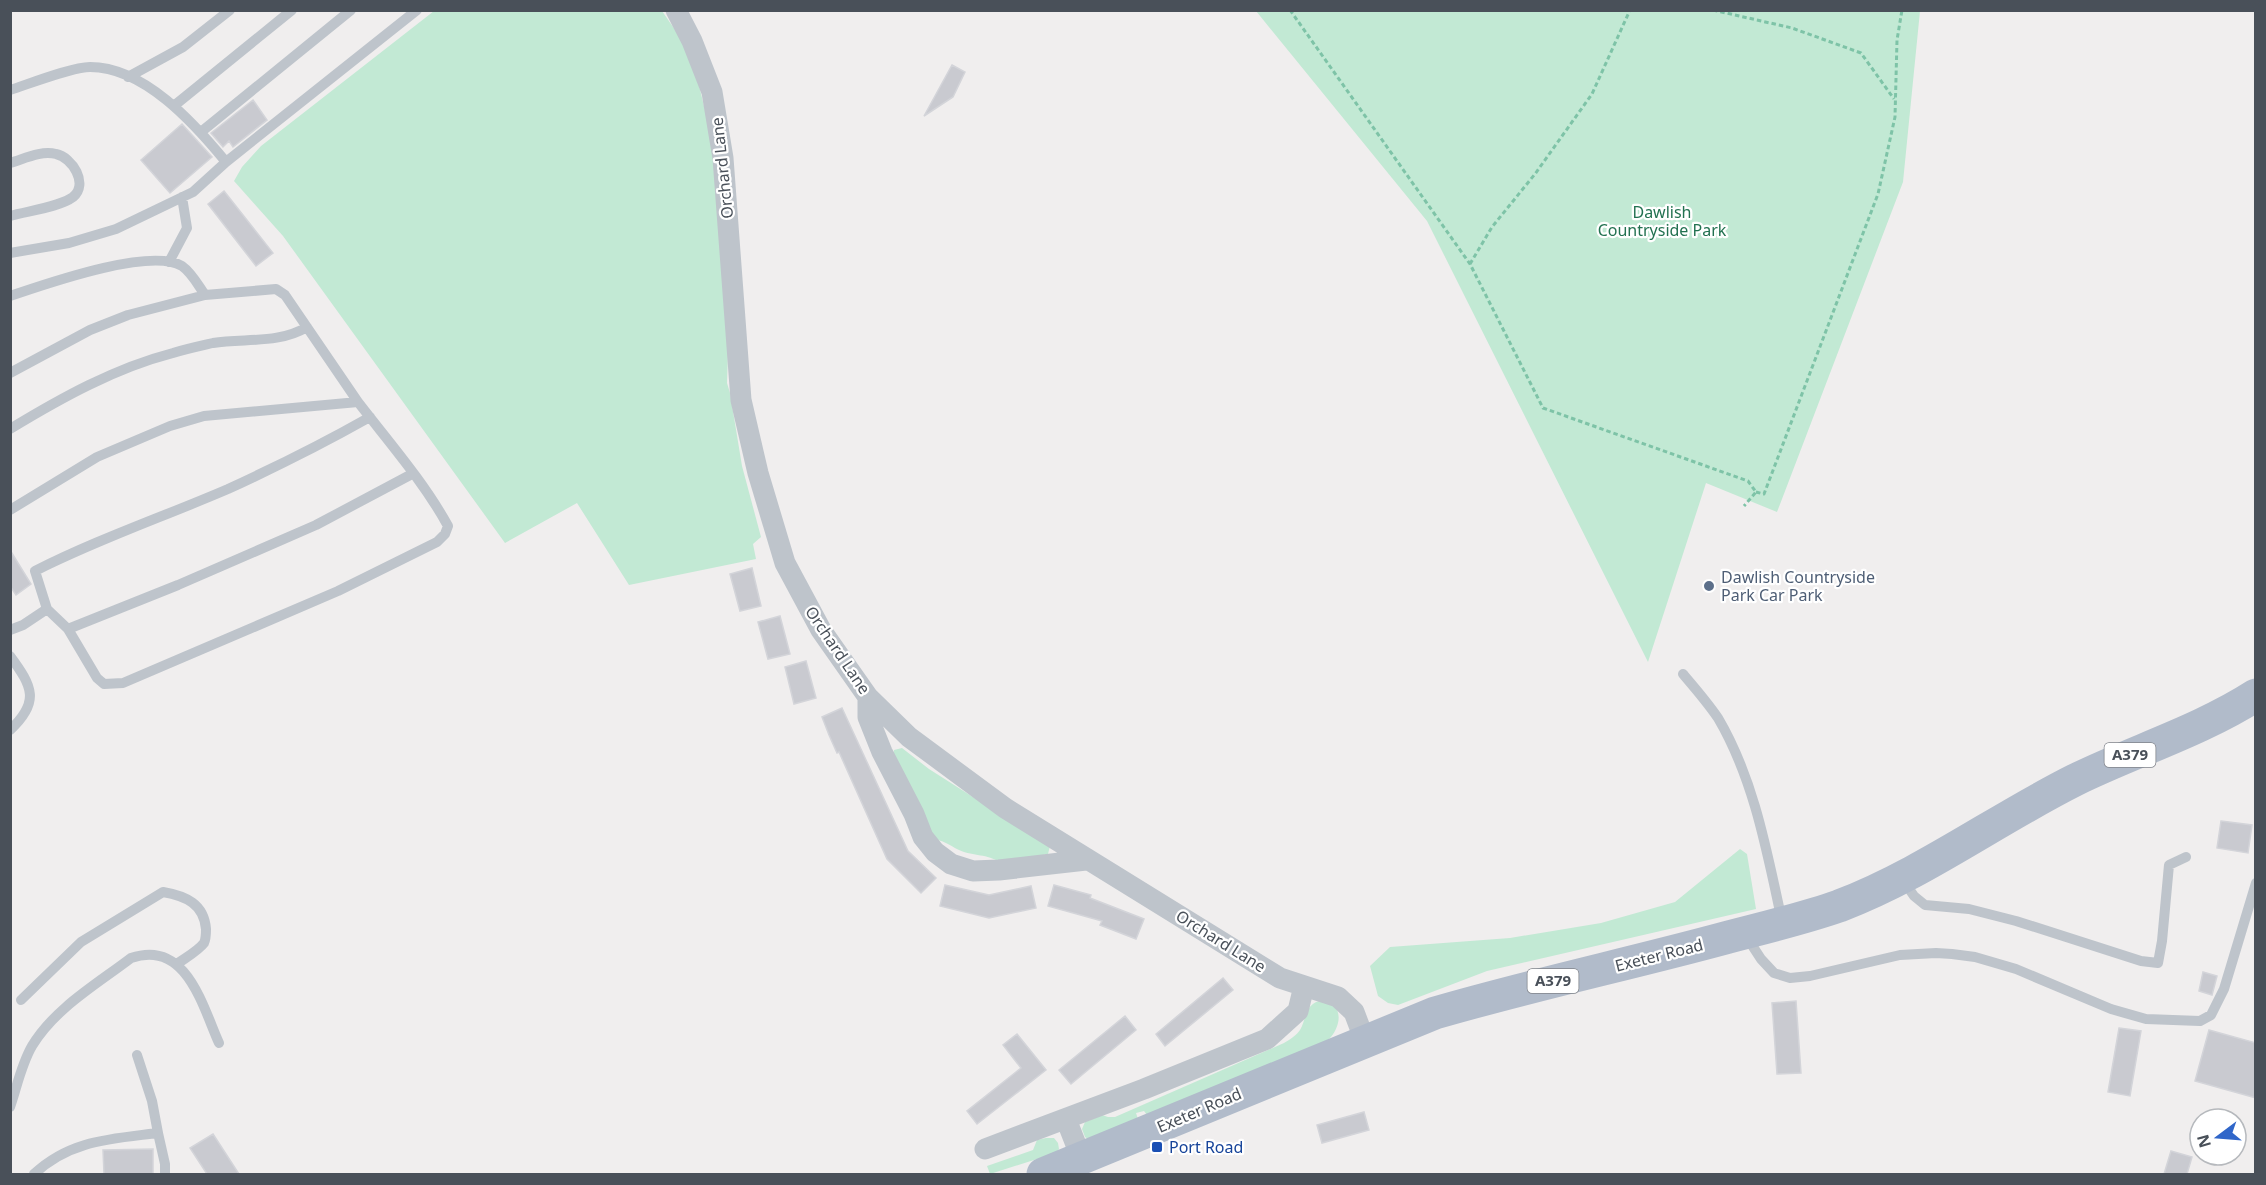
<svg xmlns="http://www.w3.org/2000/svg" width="2266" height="1185" font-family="'Noto Sans',sans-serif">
  <rect width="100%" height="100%" fill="#f0eeee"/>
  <path fill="#c2e9d4" d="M434,11H662L680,37L697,77L715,152L728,353L727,383L730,393L742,466L761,537L753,544L756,559L629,585L577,503L505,543L283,236L234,181L242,167L261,146Z
    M1256,11H1920L1903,182L1777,512L1706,483L1648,662L1427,221Z
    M902,748L929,769L1050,846L1048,854L1001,863C986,853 975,857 959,850C949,845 943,840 932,839L893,756L894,750Z
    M1740,849L1747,854L1756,909L1487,971L1398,1005L1388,1003L1378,996L1370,966L1390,947L1510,938L1601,923L1675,902Z
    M1319,1001C1344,1000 1343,1026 1328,1040L1147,1115L1144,1111L1136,1113L1138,1119L1088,1139L1085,1137L1082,1129L1085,1122L1102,1115L1108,1117H1115L1284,1043C1289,1040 1297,1035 1300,1030C1307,1018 1304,1006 1319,1001Z
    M1046,1138H1054L1058,1143L1059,1149L1056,1153L990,1174L987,1166L1033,1150L1037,1140Z"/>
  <path fill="#c9cad0" stroke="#d3d4d9" stroke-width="1.5" d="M952,65L965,72L953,97L924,116Z
    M253,100L267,120L233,147L229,141L223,147L211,133Z
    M182,124L212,157L170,193L141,160Z
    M224,191L273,253L256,266L208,204Z
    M10,550L31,584L16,595L10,586Z
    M752,568L761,606L740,611L730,574Z
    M780,616L790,654L768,659L758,622Z
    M806,661L816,698L794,704L785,667Z
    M842,708L908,851L936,878L921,893L887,859L839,752L837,753L829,735L822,717Z
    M2221,821L2252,825L2248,853L2217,848Z
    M945,885L989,895L1031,886L1036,908L989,918L940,906Z
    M1054,885L1091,895L1090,898L1144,919L1136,939L1100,925L1102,921L1048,906Z
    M2203,972L2217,976L2212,995L2199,991Z
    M1223,978L1233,990L1165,1046L1156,1034Z
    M1796,1001L1801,1073L1777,1074L1772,1003Z
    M1125,1016L1136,1030L1071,1084L1059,1070Z
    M2119,1028L2141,1031L2130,1096L2108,1092Z
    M2209,1030L2256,1043V1098L2195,1081Z
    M1017,1034L1046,1070L977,1124L967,1111L1021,1068L1003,1045Z
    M1364,1112L1369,1130L1322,1143L1317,1125Z
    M213,1134L239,1174H207L190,1148Z
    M153,1149V1174H104L103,1150Z
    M2171,1151L2192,1157L2187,1174H2164Z"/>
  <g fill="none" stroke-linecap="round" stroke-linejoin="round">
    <path stroke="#7ec3a7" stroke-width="3" stroke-dasharray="4.5 3" stroke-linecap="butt" d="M1290,10L1470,264L1543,408L1748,481L1756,492L1744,506
      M1713,10L1792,28L1861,53L1894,99
      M1470,264L1492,227L1535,174L1592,94L1630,10
      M1756,492L1764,494L1878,194L1895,117L1897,40L1902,10"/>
    <path stroke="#bec4cb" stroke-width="10" d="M128,77L183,47L230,10
      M10,90C29,84 72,67 90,67C144,67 194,123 226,162L193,192L116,229L69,243L10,253
      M175,105L292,10
      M201,132L351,10
      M226,162L417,10
      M10,163C24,159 41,150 56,154C72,157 89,184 73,197C60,207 27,211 10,216
      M169,262L187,228L182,197
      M10,296C46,284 150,247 182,266C192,273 198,285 205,295L276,289L285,295L358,402C388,441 424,482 448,526L445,534L437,542L338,591L123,683L104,684L97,678L68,629L47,609L35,571C98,539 163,517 228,489C276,467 324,443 370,417
      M10,373L90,330L128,315L205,295
      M10,429C61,398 115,368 173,353C186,349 200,346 213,343C245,338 279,344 307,327
      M10,510L97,457L170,426L204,416L358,402
      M68,629L178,585L316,525L412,474
      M10,630L23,625L47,609
      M10,656C33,687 40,702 10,730
      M1683,674C1695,688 1708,703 1718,718C1754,779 1767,852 1782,921
      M1903,880L1914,896L1925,905L1969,909L2016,921L2141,961L2158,963L2162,941L2169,865L2186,857
      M1746,936L1761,959L1774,973L1790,978L1810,976L1900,955L1936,953L1952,954L1975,957L2016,969L2111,1009L2146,1019L2200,1021L2211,1015L2224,989L2256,883
      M21,1000L81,942L163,892C186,896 204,904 206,929C206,933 206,939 204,943C198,951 185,958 177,964
      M137,1055L152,1101L158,1133
      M10,1107C17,1087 21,1065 32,1046C55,1008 97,984 131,958C186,939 202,1005 219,1043
      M34,1174C70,1140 111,1139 158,1133L165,1164V1174"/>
    <path stroke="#bec4cb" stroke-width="21" d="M676,10L692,41L712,92L723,158L741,400L758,473L785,563L821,630L868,697L909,737L1005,808L1280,978L1338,997L1354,1012L1365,1041
      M868,697V717L882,752L914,814L923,837L935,852L951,864L973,871L999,870L1086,860
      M1066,1119L1082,1160
      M985,1149L1144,1089L1267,1039L1298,1011L1304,986"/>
    <path stroke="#b1bbca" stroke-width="33" d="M1043,1174L1435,1013C1531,985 1629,964 1725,938C1763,928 1802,919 1839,906C1923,874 1995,820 2075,780C2134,751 2200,731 2256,695"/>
  </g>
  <circle fill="#5c6f8a" stroke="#fff" stroke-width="2" cx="1709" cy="586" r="6"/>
  <rect fill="#1a4fb4" stroke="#fff" stroke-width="2" x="1151" y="1141" width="12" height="12" rx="3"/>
  <g text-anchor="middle" stroke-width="4.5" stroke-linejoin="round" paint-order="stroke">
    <g fill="#fff" stroke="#80848b" stroke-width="1.5">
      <rect x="2104.5" y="743" width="51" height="24" rx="4.5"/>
      <rect x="1527.5" y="969" width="51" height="24" rx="4.5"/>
    </g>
    <g font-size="15" font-weight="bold" fill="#495059">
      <text x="2130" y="760">A379</text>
      <text x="1553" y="986">A379</text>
    </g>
    <g font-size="16" fill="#495059" stroke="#fff">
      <text transform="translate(722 168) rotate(-96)" y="6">Orchard Lane</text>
      <text transform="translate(838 650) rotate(56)" y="6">Orchard Lane</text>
      <text transform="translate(1221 941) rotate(32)" y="6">Orchard Lane</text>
      <text transform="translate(1659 955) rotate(-14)" y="6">Exeter Road</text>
      <text transform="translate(1199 1110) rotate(-23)" y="6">Exeter Road</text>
    </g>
    <g font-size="16" fill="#227150" stroke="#fff">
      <text x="1662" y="218">Dawlish<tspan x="1662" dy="18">Countryside Park</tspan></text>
    </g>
    <g font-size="16" fill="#4e5e75" stroke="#fff" text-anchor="start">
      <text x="1721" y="583">Dawlish Countryside<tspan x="1721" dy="18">Park Car Park</tspan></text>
    </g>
    <g font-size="16" fill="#164399" stroke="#fff" text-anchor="start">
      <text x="1169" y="1153">Port Road</text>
    </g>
  </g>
  <rect width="2266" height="1185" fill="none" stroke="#495059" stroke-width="24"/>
  <g transform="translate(2218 1137) rotate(254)"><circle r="28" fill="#ffffff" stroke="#b6b9bd" stroke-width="1.5"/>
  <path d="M0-4.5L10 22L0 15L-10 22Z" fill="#3066c9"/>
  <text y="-9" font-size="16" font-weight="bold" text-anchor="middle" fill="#495059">N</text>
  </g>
</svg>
